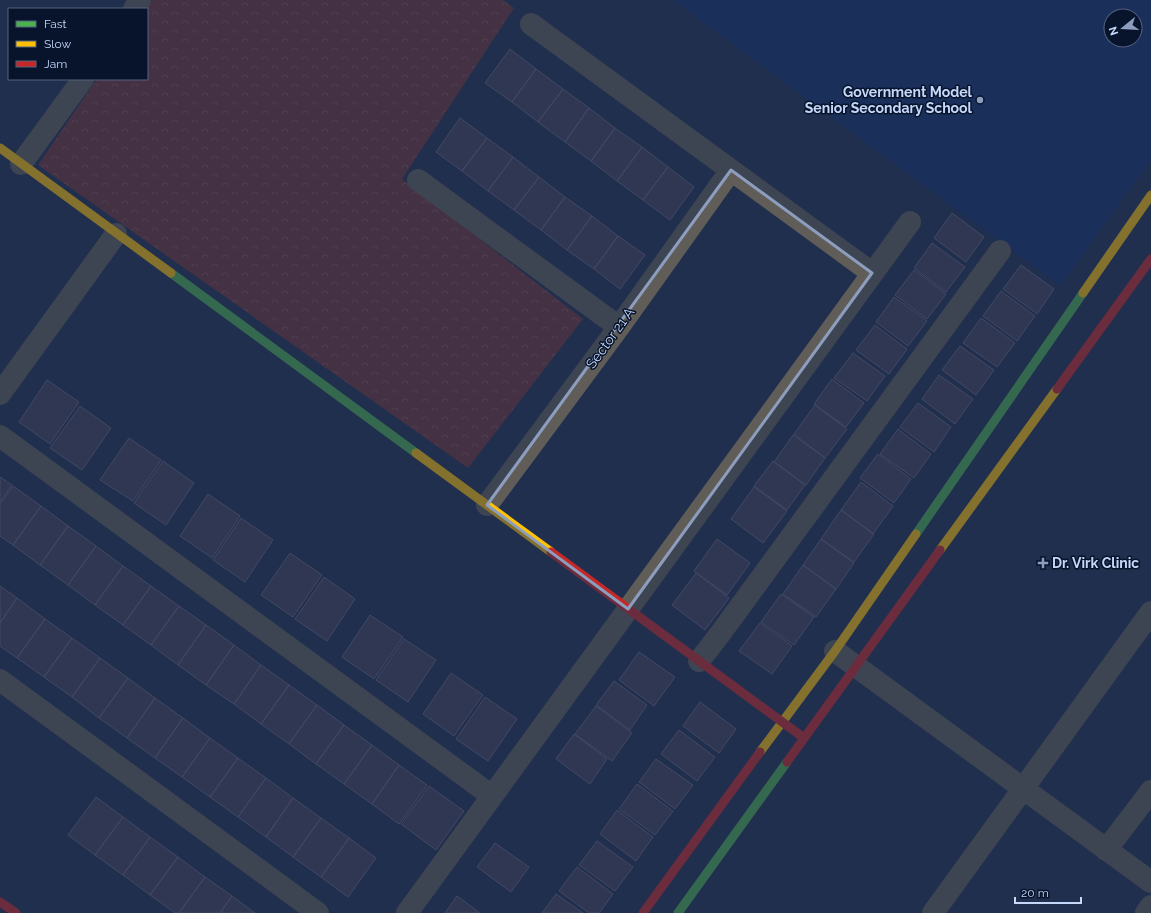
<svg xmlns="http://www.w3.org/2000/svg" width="1151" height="913" font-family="Raleway,sans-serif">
  <defs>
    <pattern id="park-crowns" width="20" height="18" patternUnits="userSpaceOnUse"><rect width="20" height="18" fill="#723338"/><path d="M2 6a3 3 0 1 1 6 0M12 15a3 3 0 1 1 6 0" fill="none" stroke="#855056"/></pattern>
  </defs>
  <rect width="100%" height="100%" fill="#212f4e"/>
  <path fill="#132f68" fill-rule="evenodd" d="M673,0H1151V160L1060,286ZM1111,16H1135V40H1111Z"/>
  <path fill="url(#park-crowns)" d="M152,0H503L514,8L402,179L583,319L468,468L38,165L97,79H147V9H146Z"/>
  <path fill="#434158" stroke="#6a667f" d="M510,49L536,69L512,102L485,83Z
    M536,69L563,89L538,122L512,102Z
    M563,89L589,108L565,142L538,122Z
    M589,108L615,128L591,161L565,142Z
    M460,118L487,138L462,171L436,152Z
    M615,128L642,147L617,181L591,161Z
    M487,138L513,157L488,191L462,171Z
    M642,147L668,167L643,200L617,181Z
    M513,157L539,177L514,210L488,191Z
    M668,167L694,187L670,220L643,200Z
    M539,177L565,197L541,230L514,210Z
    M565,197L592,216L567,250L541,230Z
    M952,213L984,237L966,262L934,238Z
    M592,216L618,236L594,269L567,250Z
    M618,236L645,255L620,289L594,269Z
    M932,243L965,267L946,292L914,268Z
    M1021,265L1054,289L1037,314L1003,289Z
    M914,270L946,294L927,319L895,295Z
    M1001,291L1035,316L1017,341L983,316Z
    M894,297L927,321L908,346L876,322Z
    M981,318L1015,343L997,367L963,343Z
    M875,325L907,349L889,374L856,350Z
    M960,346L994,370L976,395L942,370Z
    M853,353L885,376L867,401L834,378Z
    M939,375L973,399L955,424L922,399Z
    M832,379L864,403L846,427L814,404Z
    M47,380L79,402L50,444L19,422Z
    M918,403L951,427L934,452L900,427Z
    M815,405L847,429L825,458L794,434Z
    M80,406L111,428L82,470L50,448Z
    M898,429L931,454L914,478L880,454Z
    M793,435L825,458L806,485L774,462Z
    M129,438L161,460L133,501L100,480Z
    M878,454L911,479L894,503L860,478Z
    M163,461L194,483L166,525L134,503Z
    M773,461L805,485L787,510L754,486Z
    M0,477L12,485L0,502Z
    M861,482L893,506L873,534L841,510Z
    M13,486L41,506L13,545L0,536V504Z
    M754,487L787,511L763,543L731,519Z
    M208,494L240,516L212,558L180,536Z
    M41,506L68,526L40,565L13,545Z
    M841,510L874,534L854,562L821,539Z
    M241,518L273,540L245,582L213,560Z
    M68,526L96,546L68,585L40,565Z
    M717,539L750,563L727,595L694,571Z
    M821,539L854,563L836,589L803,565Z
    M96,546L123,566L95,605L68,585Z
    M290,553L322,575L293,617L261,595Z
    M803,565L836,589L816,617L783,594Z
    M123,566L151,586L123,625L95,605Z
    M696,573L729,598L705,630L672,605Z
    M324,577L355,599L327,641L295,619Z
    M0,586L17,598L0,623Z
    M151,586L179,606L151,645L123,625Z
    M781,594L814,617L794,645L761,622Z
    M17,598L45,619L17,658L0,646V623Z
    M179,606L206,625L178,665L151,645Z
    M370,615L403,637L374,679L342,657Z
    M45,619L72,638L44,677L17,658Z
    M760,623L792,646L772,674L739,651Z
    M206,625L234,645L206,685L178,665Z
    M72,638L100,658L72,697L44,677Z
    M404,639L436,660L408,702L376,680Z
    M234,645L261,665L234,704L206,685Z
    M639,652L675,677L654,706L619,680Z
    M100,658L128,678L99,718L72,697Z
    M261,665L289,685L261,724L234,704Z
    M451,673L483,695L454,736L423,714Z
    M128,678L155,698L127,738L99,718Z
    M614,681L647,705L630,730L596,705Z
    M289,685L317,705L289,744L261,724Z
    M485,697L517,719L488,761L456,739Z
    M155,698L183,718L155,758L127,738Z
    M700,702L736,729L719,753L683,726Z
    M317,705L344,725L316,764L289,744Z
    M596,706L632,733L612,761L575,734Z
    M183,718L210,738L182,777L155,758Z
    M344,725L372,745L344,784L316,764Z
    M679,730L715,757L697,781L661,754Z
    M574,734L607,759L590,784L556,759Z
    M210,738L238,758L210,797L182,777Z
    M372,745L399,765L372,804L344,784Z
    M238,758L266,778L238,817L210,797Z
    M656,759L693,785L675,809L639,782Z
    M399,765L427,785L399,824L372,804Z
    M266,778L293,798L266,837L238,817Z
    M637,784L673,811L655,835L619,809Z
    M429,786L464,811L436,850L401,824Z
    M96,797L123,817L95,855L68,835Z
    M293,798L321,818L293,857L266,837Z
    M617,810L653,837L636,861L600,834Z
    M123,817L150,837L123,875L95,855Z
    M321,818L349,838L321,877L293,857Z
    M150,837L178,857L150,895L123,875Z
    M349,838L376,858L348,897L321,877Z
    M597,841L633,867L615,891L579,865Z
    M495,843L529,867L511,892L477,867Z
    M178,857L205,877L179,913H175L150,895Z
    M577,867L613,894L599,913H589L559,891Z
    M205,877L232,896L220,913H179Z
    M556,894L583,913H542Z
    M232,896L255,913H220Z
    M457,896L480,913H445Z"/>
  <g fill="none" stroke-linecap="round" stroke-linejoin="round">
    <path stroke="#605d58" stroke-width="22" d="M134,9L140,0
      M531,24L872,273
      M21,164L83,79
      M418,180L619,327
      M0,394L116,234
      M0,436L492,796
      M487,505L619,327L731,170
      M835,651L1151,882
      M699,661L720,634L1000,251
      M0,680L318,913
      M1106,850L1151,791
      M407,913L910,222
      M933,913L1151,612
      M1146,913L1151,906"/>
    <path stroke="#4caf50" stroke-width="9" d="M171,273L416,453
      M916,534L1083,293
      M678,913L787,762"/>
    <path stroke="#ffc107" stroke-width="9" d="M0,148L171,273
      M1083,293L1151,195
      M416,453L551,552
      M940,550L1057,389
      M760,752L835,651L916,534"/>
    <path stroke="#c62828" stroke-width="9" d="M1057,389L1151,259
      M551,552L804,738
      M787,762L940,550
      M0,902L16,913
      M643,913L760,752"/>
  </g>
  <path d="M0 0H1151V913H0ZM731,170L872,273L628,609L487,505Z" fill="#212f4e" fill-opacity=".55" fill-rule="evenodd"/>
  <path fill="none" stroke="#8c9dbe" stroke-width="3" stroke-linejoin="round" d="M731,170L872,273L628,609L487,505Z"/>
  <g fill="#8c9dbe" stroke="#08142c" stroke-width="1.5">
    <circle cx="980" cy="100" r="4"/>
    <path d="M1041 557h4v4h4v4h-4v4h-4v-4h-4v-4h4z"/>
  </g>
  <g text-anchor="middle" stroke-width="3" stroke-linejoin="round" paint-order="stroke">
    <g font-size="14" font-weight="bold" fill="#c5d8fa" stroke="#08142c" text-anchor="end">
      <text x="972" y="97">Government Model<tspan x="972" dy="16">Senior Secondary School</tspan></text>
      <text x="1052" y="568" text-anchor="start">Dr. Virk Clinic</text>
    </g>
    <g font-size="14" fill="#c5d8fa" stroke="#08142c">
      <text transform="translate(610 338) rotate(-54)" y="5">Sector 21 A</text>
    </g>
  </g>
  <rect x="8" y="8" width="140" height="72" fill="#08142c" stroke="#54627e"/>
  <rect x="16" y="21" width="20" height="6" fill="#4caf50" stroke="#54627e"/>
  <text x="44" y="28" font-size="12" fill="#c5d8fa">Fast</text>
  <rect x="16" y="41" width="20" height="6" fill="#ffc107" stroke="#54627e"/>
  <text x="44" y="48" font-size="12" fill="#c5d8fa">Slow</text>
  <rect x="16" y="61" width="20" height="6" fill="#c62828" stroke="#54627e"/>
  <text x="44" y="68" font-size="12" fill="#c5d8fa">Jam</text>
  <g transform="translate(1123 28) rotate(252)"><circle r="19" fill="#08142c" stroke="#54627e"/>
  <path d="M0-3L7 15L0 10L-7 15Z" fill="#8c9dbe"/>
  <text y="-6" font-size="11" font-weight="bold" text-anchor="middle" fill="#c5d8fa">N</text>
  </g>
  <path d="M1015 897v6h66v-6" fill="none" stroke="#c5d8fa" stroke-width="2"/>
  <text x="1021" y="897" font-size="12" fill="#c5d8fa" stroke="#08142c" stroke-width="3" paint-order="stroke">20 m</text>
</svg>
